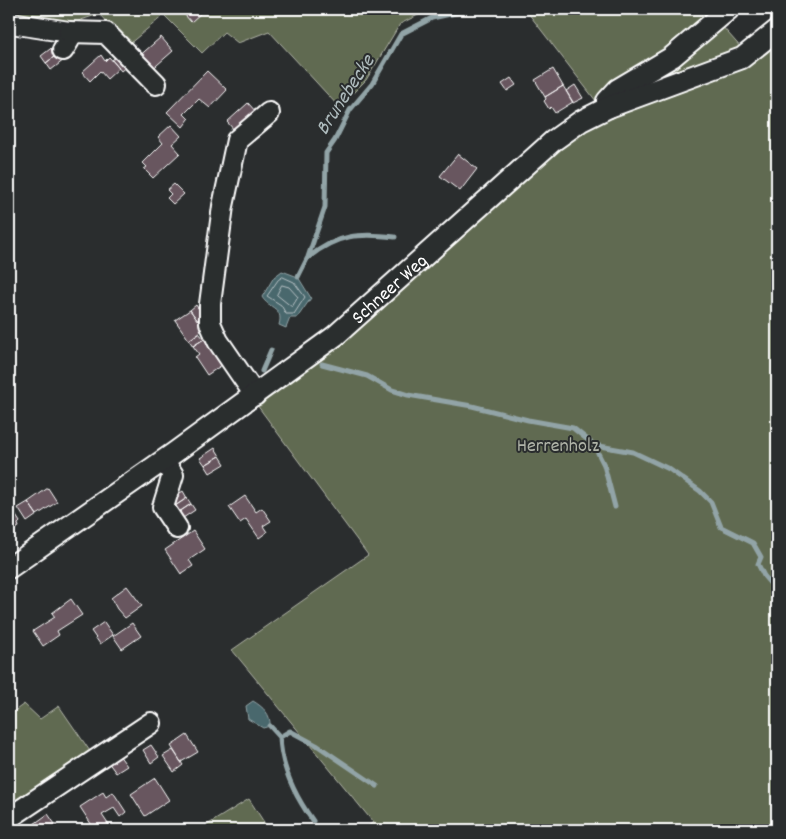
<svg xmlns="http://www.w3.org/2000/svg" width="786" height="839" font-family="Dekko,sans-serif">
  <rect width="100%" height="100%" fill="#2a2d2e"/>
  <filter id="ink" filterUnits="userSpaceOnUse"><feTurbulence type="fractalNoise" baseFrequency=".02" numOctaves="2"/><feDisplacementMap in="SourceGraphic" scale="10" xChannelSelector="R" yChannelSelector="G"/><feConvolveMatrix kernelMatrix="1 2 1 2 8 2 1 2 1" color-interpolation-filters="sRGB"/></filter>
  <g filter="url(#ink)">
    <path fill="#616a51" stroke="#b0b4a8" d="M12,9H430L400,24L366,80L339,107L269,31L238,43L224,32L202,53L164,15L128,45L99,14L30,37Z
      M525,9H708L713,15L668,52L611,86L596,101Z
      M721,25L743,50L622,94Z
      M777,38V830H364L373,822L232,650L368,555L257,405L559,148L584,129L603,120L696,86L745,63Z
      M24,704L40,719L59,706L94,757L9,814V715Z
      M249,799L269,830H209L207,825Z"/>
    <path fill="#4a676d" stroke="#92a4a7" d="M282,271L298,277L311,298L297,318H290L286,328L279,325C284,307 269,309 262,297L274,277Z
      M253,701C263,707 271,714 270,726L263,728L248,719L246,706Z"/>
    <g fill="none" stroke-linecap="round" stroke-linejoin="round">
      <path stroke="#b7c2c5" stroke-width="1" d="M283,277L294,282L305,297L294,314H286L281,305L267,296L278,280Z
        M282,285L289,287L298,297L292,307L277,295Z"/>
      <path stroke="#92a4a7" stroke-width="5" d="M309,257C338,234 359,233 395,237
        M298,277L308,257L325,207L326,153L335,140L350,110L372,84L401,34L432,18L474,9
        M322,364L367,376L392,390L408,395L472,406L528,420L573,428L594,445L633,452L669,469L700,491L711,502L721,527L753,543L761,557L758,564L764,576L777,591
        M262,371L271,350
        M594,445L604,465L615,507
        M270,726L280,737L290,731L318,746L377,786
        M280,737C281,768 295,796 313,821"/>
    </g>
    <path fill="#67565f" stroke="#fff" d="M193,9H197L201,13L191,22L185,15Z
      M161,37L173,51L149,72L137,58Z
      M54,46L59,53L46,63L41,56Z
      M59,53L64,60L51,70L46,63Z
      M101,55L105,61L109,57L119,68L107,79L100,71L90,81L82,72Z
      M118,55L128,65L121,71L112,60Z
      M553,69L563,86L545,97L535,80Z
      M207,71L227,90L210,108L199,99L184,114L189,119L183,127L167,112Z
      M511,78L516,85L507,91L502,84Z
      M575,85L583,98L573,103L566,91Z
      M563,86L573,102L555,113L551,107L549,109L544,101L546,99L545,97Z
      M248,103L257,113L236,132L227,122Z
      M171,125L181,136L172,144L180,153L153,178L144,169L147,167L143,163L163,143L158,137Z
      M458,154L477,169L460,191L440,176Z
      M174,184L184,194L173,204L167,198L171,194L167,190Z
      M196,305L204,317L198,321L190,310Z
      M190,310L204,329L189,340L175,320Z
      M199,333L204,339L193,346L189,340Z
      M204,339L222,365L207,375L195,357L199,354L193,346Z
      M215,448L220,456L205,465L200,458Z
      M220,456L225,464L210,473L205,465Z
      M48,488L57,502L37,515L28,502Z
      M183,491L187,498L175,506L171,499Z
      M245,496L256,512L262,508L271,521L263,526L267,532L259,538L246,519L240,523L229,507Z
      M187,498L191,504L179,512L175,506Z
      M28,502L37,515L27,522L18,508Z
      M191,504L195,510L183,518L179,512Z
      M9,505L20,522L18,524L19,527L14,530L12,527L9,530Z
      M193,531L205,549L189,560L193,566L181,574L165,550Z
      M127,586L142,606L125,618L117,609L111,598Z
      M71,599L82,615L57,631L59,635L43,646L33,631L55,617L52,613Z
      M104,622L113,635L100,644L91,631Z
      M132,623L141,636L122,649L113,636Z
      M187,735L198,752L181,762L171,746Z
      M151,745L159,757L151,763L143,750Z
      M173,750L183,765L174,772L163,756Z
      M119,755L127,766L116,773L108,762Z
      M155,778L169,800L145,816L131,794Z
      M103,792L106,797L113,792L126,812L120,817L114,808L102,815L112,830H95L80,807Z
      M48,814L57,827L53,830H38L34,824Z"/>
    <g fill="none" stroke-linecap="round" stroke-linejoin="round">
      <g stroke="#fff" stroke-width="24">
        <g id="minor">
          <path d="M9,20L11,23L69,32V40L63,50"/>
          <path d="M69,32L106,33L156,84"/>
          <path d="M609,107L607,101L618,89L672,57L729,9"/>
          <path d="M255,395L218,341L210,323V304L223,206L237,140L269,113"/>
          <path d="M164,461L173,475L163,507L177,528"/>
          <path id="s1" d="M9,568L174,453L335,336L553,141L581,121L609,107L742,58L777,30"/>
          <path d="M9,818L151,723"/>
        </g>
      </g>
      <use href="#minor" stroke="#2a2d2e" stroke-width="20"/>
    </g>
  </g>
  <g text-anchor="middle" stroke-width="4" stroke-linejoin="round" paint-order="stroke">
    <g font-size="20" fill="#fff" stroke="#2a2d2e">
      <text dy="7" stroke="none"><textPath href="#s1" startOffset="472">Schneer Weg</textPath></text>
    </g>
    <g font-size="20" fill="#b0b4a8" stroke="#2a2d2e">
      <text x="558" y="451">Herrenholz</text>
    </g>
    <g font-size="21" font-style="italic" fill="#aebbbd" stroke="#2a2d2e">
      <text transform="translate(344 94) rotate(-57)" y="7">Brunebecke</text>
    </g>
  </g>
  <rect width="786" height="839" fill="none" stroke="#2a2d2e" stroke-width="30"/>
  <rect x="15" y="15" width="756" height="809" fill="none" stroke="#fff" stroke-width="2" filter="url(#ink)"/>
</svg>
